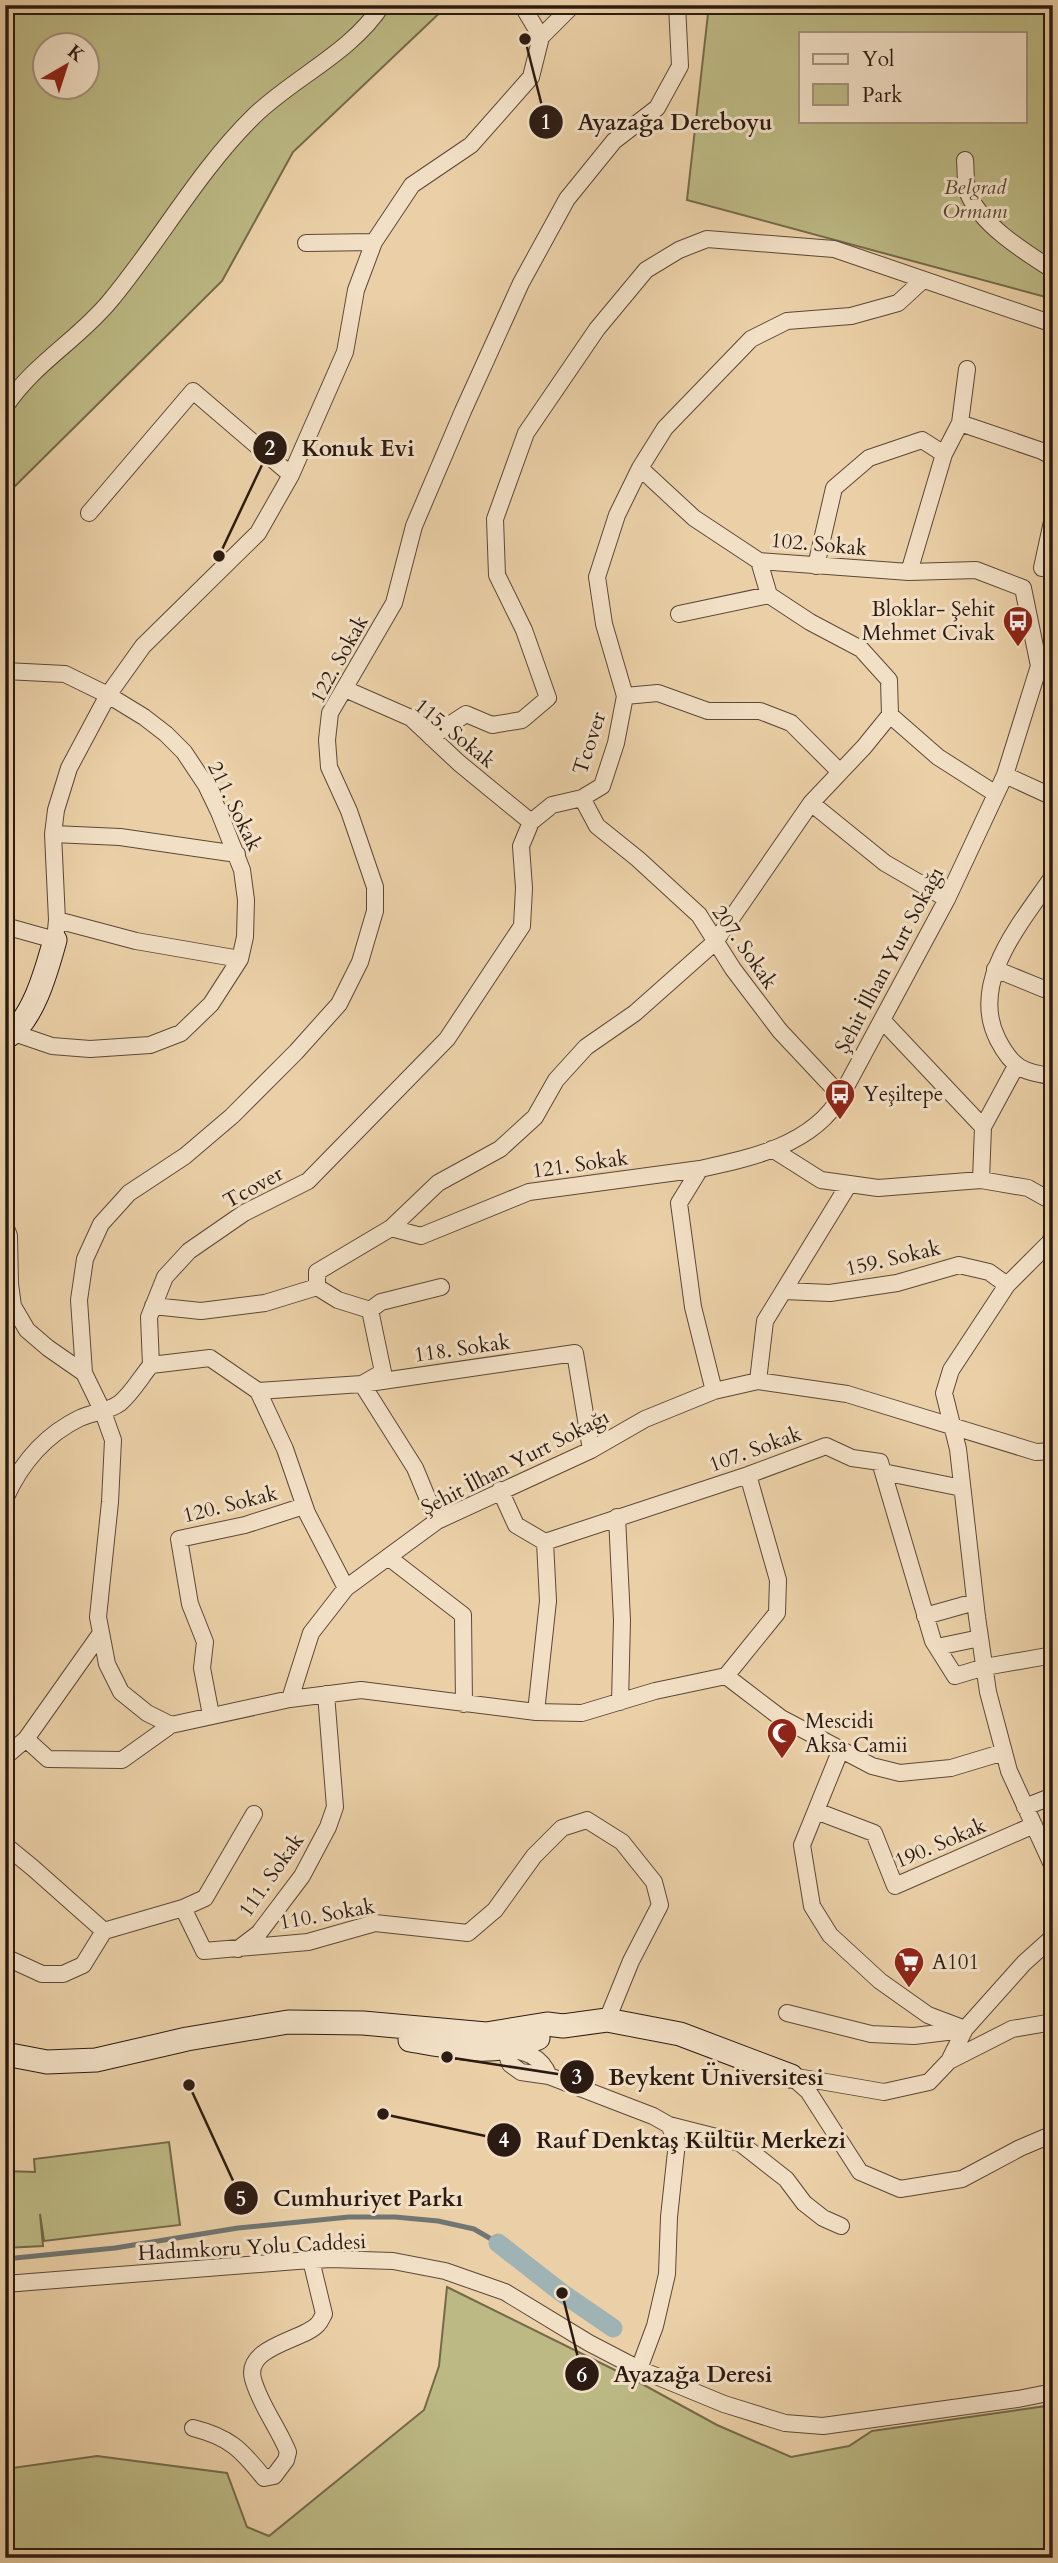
<svg xmlns="http://www.w3.org/2000/svg" width="1058" height="2563" font-family="Cardo,serif">
  <rect width="100%" height="100%" fill="#ebd0a7"/>
  <filter id="stains"><feTurbulence type="fractalNoise" baseFrequency=".00286" numOctaves="4"/><feColorMatrix values="0 0 0 0 .2 0 0 0 0 .09 0 0 0 0 .02 0 0 0 .5 -.17"/></filter>
  <radialGradient id="worn" r=".72"><stop offset=".6" stop-color="#630" stop-opacity="0"/><stop offset="1" stop-color="#630" stop-opacity=".3"/></radialGradient>
  <path fill="#bcb984" stroke="#746a4b" stroke-width="2" fill-rule="evenodd" d="M5,5H448L293,152L222,281L5,496ZM46,46H88V88H46Z
    M709,5H1053V299L687,200ZM801,33H1025V121H801Z
    M169,2142L180,2225L44,2241L40,2214L43,2246L5,2248V2171L35,2172L34,2159Z
    M447,2287L633,2379L717,2425L791,2457L849,2446L872,2431L1053,2405V2558H5V2469L97,2456L227,2473L247,2527L269,2536L424,2410L439,2366Z"/>
  <g fill="none" stroke-linecap="round" stroke-linejoin="round">
    <path stroke="#717673" stroke-width="5" d="M5,2259L115,2248L238,2228L349,2217H395L438,2221L474,2229L498,2243"/>
    <path stroke="#9fb3b4" stroke-width="19" d="M498,2243L562,2293L613,2328"/>
    <g stroke="#5c4837" stroke-width="18">
      <path id="street" d="M541,37L573,5
        M965,160C966,170 965,184 968,193C981,225 1025,252 1053,270
        M306,243L374,242
        M5,407C34,363 78,340 110,301C160,241 198,171 254,116C294,77 351,53 382,5
        M960,423L967,369
        M640,468L694,518L759,561L909,572L976,570L1023,588
        M89,513L193,391L291,475
        M816,566L834,488L869,458L922,440L944,454
        M1042,568L1053,517
        M909,572L944,454L960,423L1042,451L1053,457
        M679,614L769,595
        M5,671L65,674L108,695L144,717L166,734L184,752L206,785L219,812L242,870L246,900L245,937L240,959L211,1004L181,1033L150,1045L90,1049L52,1046L14,1033
        M345,689L411,718L459,763L531,822
        M625,696L658,693L708,711H760L791,723L840,772
        M890,715L938,757L996,794
        M431,737L466,714L492,725L522,720L548,698L524,630L497,575L495,519L526,433L597,329L646,270L679,250L707,239L834,249L1053,324
        M1005,775L1053,797
        M582,798L597,826L638,859L699,915L733,969L780,1031L841,1096
        M811,803L885,863L947,899
        M53,834L120,837L237,854
        M1053,876C1022,922 968,982 998,1040C1012,1067 1023,1073 1053,1076
        M57,920L136,941L240,959
        M5,926L55,940L57,920L53,834L56,810L69,768L108,695L143,646L258,533L291,475L345,352L356,290L374,242L412,185L471,145L531,77L541,37L522,5
        M995,969L1044,989L1053,990
        M883,1021L983,1127
        M772,1149L821,1180L878,1188L981,1180L1028,1188L1053,1202
        M981,1180L983,1127L1016,1066
        M5,1225L9,1236L10,1284L13,1306L27,1330L48,1348L84,1373L103,1412L113,1440L110,1502L98,1617L107,1664L121,1692L147,1713L171,1725L290,1699L361,1690L536,1712L582,1713L655,1691L726,1676L781,1718L872,1766L900,1773L951,1768L1004,1752
        M391,1228L421,1236L529,1192L700,1169
        M1053,1234L1050,1242L1007,1285L951,1370L944,1393L958,1449L977,1617L988,1692L1009,1771L1053,1867
        M784,1291L830,1293L897,1283L959,1265L989,1272L1007,1285
        M153,1306L201,1311L265,1303L317,1287
        M370,1310L381,1302L441,1287
        M151,1365L149,1317L165,1277L189,1251L244,1213L308,1181L447,1039L522,926L524,888L521,846L531,822L552,805L582,798L602,786L616,743L625,696L604,624L597,577L617,515L640,468L665,428L751,339L787,321L851,316L898,303L923,280
        M84,1373L79,1300L85,1259L101,1224L129,1193L185,1156L232,1116L296,1052L339,1004L360,962L375,911V887L349,811L329,767L327,740L330,713L394,603L414,526L463,411L521,283L567,199L614,141L657,108L680,66L677,5
        M758,1381L765,1321L849,1184
        M258,1391L362,1384L575,1353L591,1450
        M714,1391L693,1307L679,1203L700,1169C751,1158 813,1145 841,1096L947,899L1005,775L1039,666L1023,588
        M883,1472L962,1488
        M500,1490L516,1525L545,1542L748,1475L826,1446L852,1458L880,1462L933,1641L955,1676L985,1667L1053,1655
        M5,1499C21,1463 45,1435 80,1418C93,1412 108,1412 120,1403C132,1393 141,1377 151,1365L210,1358L258,1391L285,1449L307,1513L346,1588
        M617,1517L622,1620L620,1702
        M437,1521L415,1468L362,1384L383,1372L370,1310L338,1300L317,1287V1272L391,1228L438,1183L500,1149L535,1117L556,1080L586,1047L635,1013L715,942L811,803L864,747L890,715L889,680L861,649L810,622L769,595L759,561
        M388,1557L463,1615L464,1704
        M925,1616L975,1602
        M937,1647L980,1638
        M726,1676L777,1613L778,1580L748,1475
        M290,1699L311,1633L346,1588L437,1521L591,1450L645,1419L714,1391L758,1381L847,1394L1036,1452L1053,1451
        M536,1712L548,1601L545,1542
        M211,1715L202,1668L205,1642L190,1604L179,1539L245,1525L304,1506
        M26,1739L48,1759L122,1760L171,1725
        M841,1749L802,1845L812,1906L830,1935L880,1981L928,2015L965,2029
        M5,1757L26,1739L101,1633
        M1025,1807L1053,1796
        M816,1811L874,1833L895,1886L1034,1825
        M5,1845L33,1868L104,1931
        M183,1908L205,1898L254,1814
        M238,1949L259,1933L302,1876L328,1827L335,1807L326,1694
        M5,1957L42,1974H63L83,1965L104,1931L183,1908L204,1951L308,1942L375,1923L468,1933L495,1910L534,1856L562,1828L587,1820L622,1842L654,1882L660,1905L631,1961L607,2020
        M787,2013L871,2034L914,2036L963,2030
        M949,2061L1012,2029L1053,2022
        M549,2076C541,2056 526,2051 505,2049L510,2064L521,2072L549,2076L653,2116L669,2125L677,2142L669,2217L667,2274L655,2326L639,2369
        M791,2076L884,2092L929,2082L949,2061L965,2029L1024,1963L1053,1937
        M791,2076L808,2091L860,2172L900,2189L962,2179L1020,2148L1053,2134
        M669,2125L740,2143L786,2179L804,2203L823,2218L841,2226
        M5,2284L297,2261L331,2259L393,2261L445,2271L505,2292L589,2343L639,2369L724,2404L785,2423L823,2426L1018,2399L1053,2392
        M193,2428C229,2437 241,2449 264,2478L274,2476L286,2460L288,2452C278,2427 260,2405 253,2379C244,2346 305,2340 318,2324C321,2321 322,2317 324,2314L311,2260"/>
    </g>
    <g stroke="#2c1b12" stroke-width="25">
      <path id="secondary" d="M5,1038C33,1022 47,969 55,940
        M410,2040C457,2048 492,2057 538,2038
        M5,2054L47,2062L96,2060L187,2039L288,2022L363,2023L486,2034L547,2024L563,2026L607,2020L680,2034L791,2076"/>
    </g>
    <use href="#street" stroke="#f2e0c6" stroke-width="16"/>
    <use href="#secondary" stroke="#f2e0c6" stroke-width="23"/>
  </g>
  <defs>
    <g id="bus-pin" transform="scale(1.575)"><path d="M0 17L-7.5 6A9.5 9.5 0 1 1 7.5 6Z" fill="#8f2418" stroke="#f2e0c6"/><path d="M-5-6H5V4H4V6H2V4H-2V6H-4V4H-5ZM-3.5-4V0h7V-4ZM-3.5 1.2v1.5H-2V1.2ZM2 1.2v1.5H3.5V1.2Z" fill="#fff"/></g>
    <g id="mosque-pin" transform="scale(1.575)"><path d="M0 17L-7.5 6A9.5 9.5 0 1 1 7.5 6Z" fill="#8f2418" stroke="#f2e0c6"/><path d="M3.5-4.9A6 6 0 1 0 3.5 4.9A5 5 0 1 1 3.5-4.9Z" fill="#fff"/></g>
    <g id="supermarket-pin" transform="scale(1.575)"><path d="M0 17L-7.5 6A9.5 9.5 0 1 1 7.5 6Z" fill="#8f2418" stroke="#f2e0c6"/><path d="M-6-5.5h2.5l.6 2H6L4.5 2H-2.5L-4.4-4H-6ZM-1.5 3.2a1.3 1.3 0 1 0 .1 0ZM3 3.2a1.3 1.3 0 1 0 .1 0Z" fill="#fff"/></g>
  </defs>
  <g fill-rule="evenodd">
    <use href="#bus-pin" x="1018" y="621"/>
    <use href="#bus-pin" x="840" y="1094"/>
    <use href="#mosque-pin" x="782" y="1733"/>
    <use href="#supermarket-pin" x="909" y="1962"/>
  </g>
  <g text-anchor="middle" stroke-width="6" stroke-linejoin="round" paint-order="stroke">
    <g font-size="21" font-style="italic" fill="#574a34" stroke="#f2e0c6">
      <text x="975" y="194">Belgrad<tspan x="975" dy="24">Ormanı</tspan></text>
    </g>
    <g font-size="21" fill="#2c1b12" stroke="#f2e0c6">
      <text transform="translate(819 544) rotate(5)" y="7">102. Sokak</text>
      <text transform="translate(339 659) rotate(-61)" y="7">122. Sokak</text>
      <text transform="translate(455 733) rotate(39)" y="7">115. Sokak</text>
      <text transform="translate(589 743) rotate(-72)" y="7">Tcover</text>
      <text transform="translate(235 806) rotate(64)" y="7">211. Sokak</text>
      <text transform="translate(745 947) rotate(55)" y="7">207. Sokak</text>
      <text transform="translate(889 960) rotate(-62)" y="7">Şehit İlhan Yurt Sokağı</text>
      <text transform="translate(580 1164) rotate(-8)" y="7">121. Sokak</text>
      <text transform="translate(253 1187) rotate(-29)" y="7">Tcover</text>
      <text transform="translate(893 1258) rotate(-13)" y="7">159. Sokak</text>
      <text transform="translate(462 1348) rotate(-8)" y="7">118. Sokak</text>
      <text transform="translate(755 1449) rotate(-20)" y="7">107. Sokak</text>
      <text transform="translate(515 1462) rotate(-27)" y="7">Şehit İlhan Yurt Sokağı</text>
      <text transform="translate(230 1504) rotate(-14)" y="7">120. Sokak</text>
      <text transform="translate(940 1843) rotate(-23)" y="7">190. Sokak</text>
      <text transform="translate(271 1875) rotate(-55)" y="7">111. Sokak</text>
      <text transform="translate(327 1914) rotate(-10)" y="7">110. Sokak</text>
      <text transform="translate(252 2247) rotate(-3)" y="7">Hadımkoru Yolu Caddesi</text>
    </g>
    <g font-size="21" fill="#2c1b12" stroke="#f2e0c6" text-anchor="start">
      <text x="995" y="616" text-anchor="end">Bloklar- Şehit<tspan x="995" dy="24">Mehmet Civak</tspan></text>
      <text x="863" y="1101">Yeşiltepe</text>
      <text x="805" y="1728">Mescidi<tspan x="805" dy="24">Aksa Camii</tspan></text>
      <text x="932" y="1969">A101</text>
    </g>
  </g>
  <path fill="none" stroke="#2c1b12" stroke-width="2.5" d="M525 39L546 122M219 556L270 448M447 2057L577 2077M383 2114L504 2140M189 2085L241 2198M562 2293L582 2374"/>
  <g fill="#2c1b12" stroke="#f2e0c6" stroke-width="2.5">
    <circle cx="525" cy="39" r="7"/>
    <circle cx="219" cy="556" r="7"/>
    <circle cx="447" cy="2057" r="7"/>
    <circle cx="383" cy="2114" r="7"/>
    <circle cx="189" cy="2085" r="7"/>
    <circle cx="562" cy="2293" r="7"/>
    <circle cx="546" cy="122" r="18"/>
    <circle cx="270" cy="448" r="18"/>
    <circle cx="577" cy="2077" r="18"/>
    <circle cx="504" cy="2140" r="18"/>
    <circle cx="241" cy="2198" r="18"/>
    <circle cx="582" cy="2374" r="18"/>
  </g>
  <g font-size="21" text-anchor="middle" font-weight="bold" fill="#fff">
    <text x="546" y="129">1</text>
    <text x="270" y="455">2</text>
    <text x="577" y="2084">3</text>
    <text x="504" y="2147">4</text>
    <text x="241" y="2206">5</text>
    <text x="582" y="2382">6</text>
  </g>
  <g font-size="23" text-anchor="middle" font-weight="bold" fill="#2c1b12" stroke="#f2e0c6" stroke-width="6" stroke-linejoin="round" paint-order="stroke">
    <text x="675" y="130">Ayazağa Dereboyu</text>
    <text x="358" y="456">Konuk Evi</text>
    <text x="716" y="2085">Beykent Üniversitesi</text>
    <text x="691" y="2148">Rauf Denktaş Kültür Merkezi</text>
    <text x="368" y="2206">Cumhuriyet Parkı</text>
    <text x="693" y="2382">Ayazağa Deresi</text>
  </g>
  <rect width="1058" height="2563" fill="none" stroke="#ebd0a7" stroke-width="28"/>
  <rect x="7" y="7" width="1044" height="2549" fill="none" stroke="#2c1b12" stroke-width="3.5"/>
  <rect x="14" y="14" width="1030" height="2535" fill="none" stroke="#2c1b12" stroke-width="2"/>
  <rect x="799" y="32" width="228" height="91" fill="#f2e0c6" stroke="#a3917e" stroke-width="2"/>
  <rect x="813" y="54" width="35" height="10" fill="#f2e0c6" stroke="#a3917e" stroke-width="2"/>
  <text x="862" y="66" font-size="21" fill="#2c1b12">Yol</text>
  <rect x="813" y="84" width="35" height="21" fill="#bcb984" stroke="#a3917e" stroke-width="2"/>
  <text x="862" y="102" font-size="21" fill="#2c1b12">Park</text>
  <g transform="translate(66 66) rotate(39)"><circle r="33" fill="#f2e0c6" stroke="#a3917e" stroke-width="2"/>
  <path d="M0-5L12 26L0 18L-12 26Z" fill="#8f2418"/>
  <text y="-10" font-size="19" font-weight="bold" text-anchor="middle" fill="#2c1b12">K</text>
  </g>
  <rect width="100%" height="100%" filter="url(#stains)"/>
  <rect width="100%" height="100%" fill="url(#worn)"/>
</svg>
